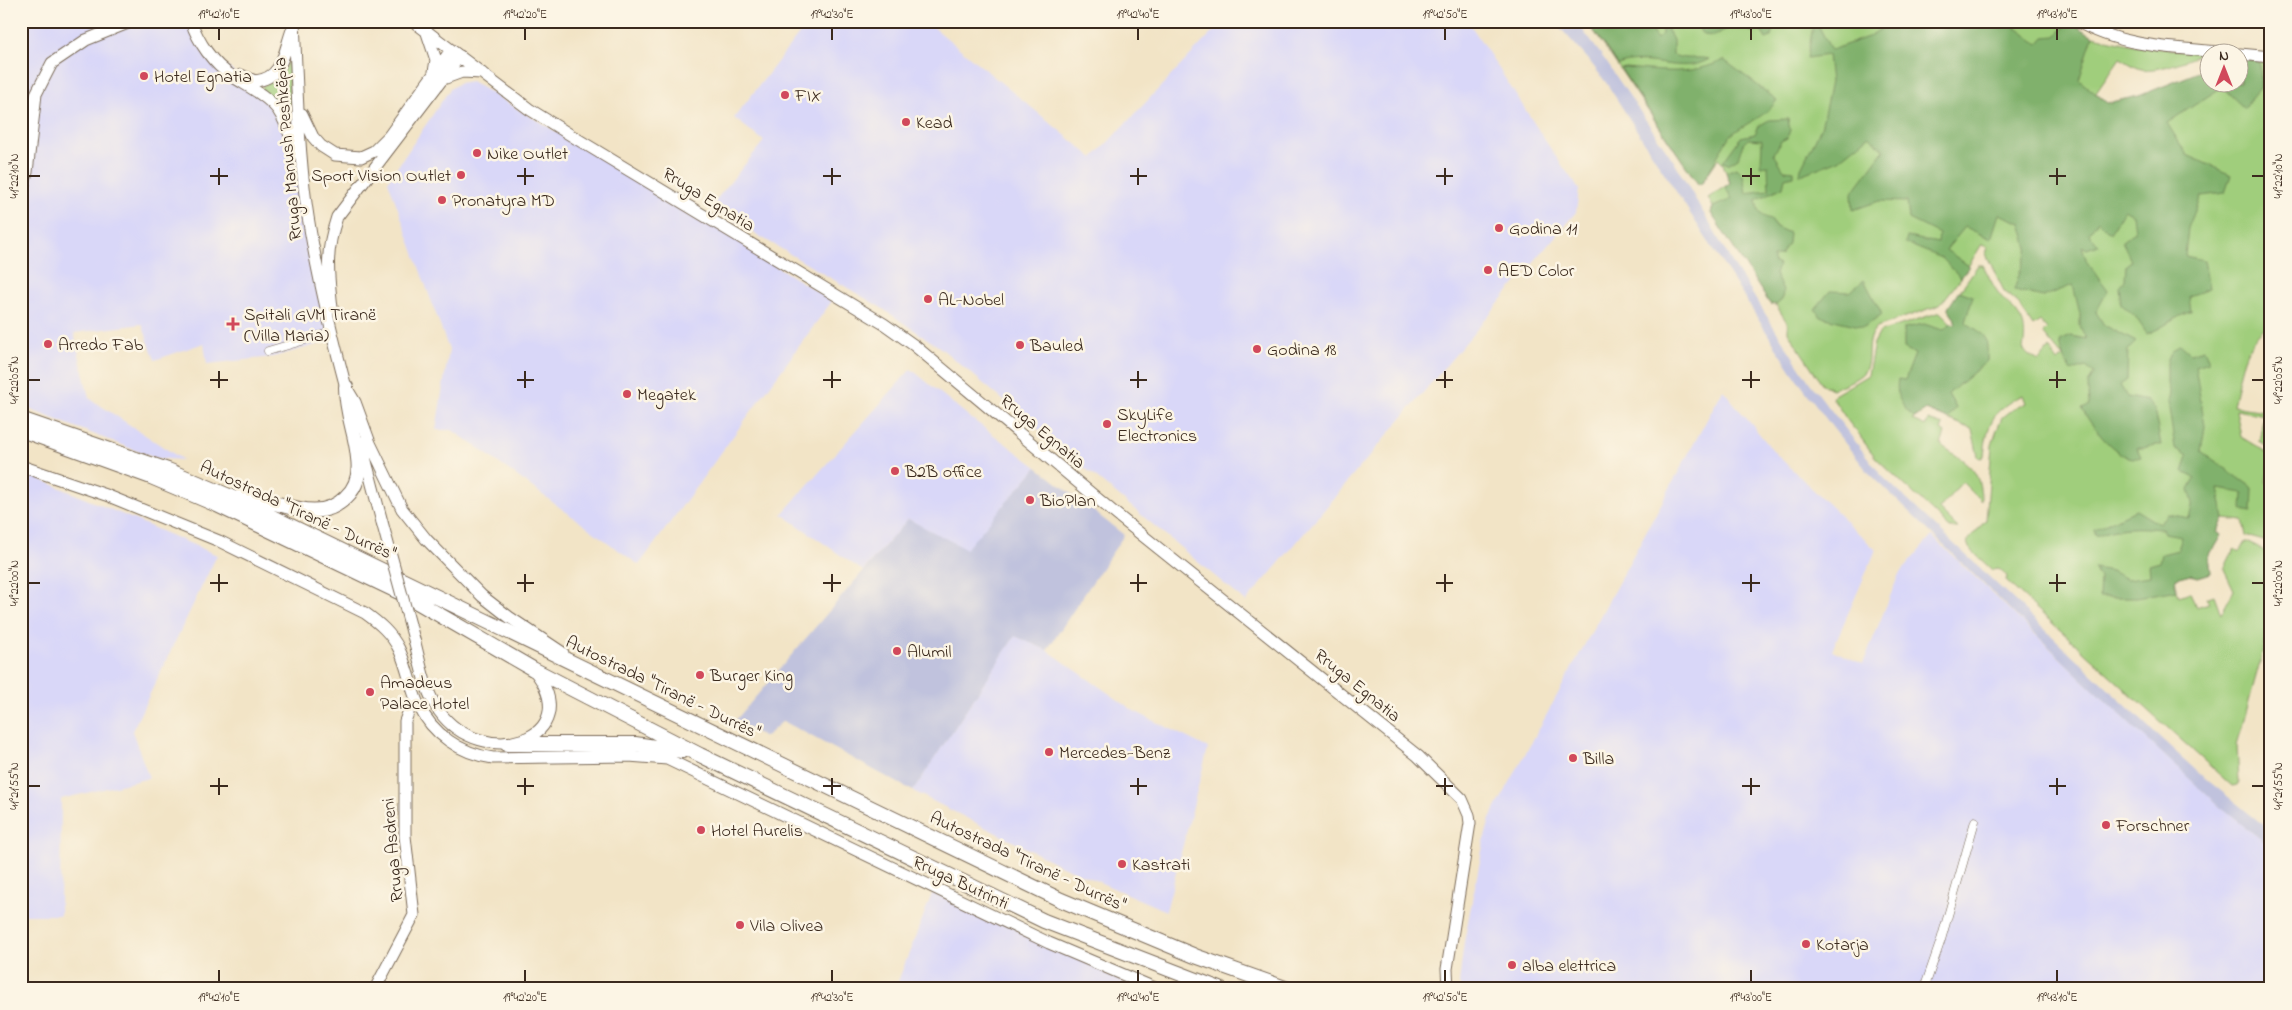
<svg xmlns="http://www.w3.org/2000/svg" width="2292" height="1010" font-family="'Indie Flower',sans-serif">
  <rect width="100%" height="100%" fill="#fcf5e5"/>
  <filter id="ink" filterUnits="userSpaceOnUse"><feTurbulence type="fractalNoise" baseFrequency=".02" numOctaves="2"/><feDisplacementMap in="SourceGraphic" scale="10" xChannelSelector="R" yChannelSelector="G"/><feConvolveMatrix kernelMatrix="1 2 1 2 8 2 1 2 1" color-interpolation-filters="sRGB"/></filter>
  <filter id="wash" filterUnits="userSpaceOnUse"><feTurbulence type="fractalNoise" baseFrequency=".0096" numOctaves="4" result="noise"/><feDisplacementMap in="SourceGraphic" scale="20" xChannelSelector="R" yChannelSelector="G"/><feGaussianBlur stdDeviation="1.12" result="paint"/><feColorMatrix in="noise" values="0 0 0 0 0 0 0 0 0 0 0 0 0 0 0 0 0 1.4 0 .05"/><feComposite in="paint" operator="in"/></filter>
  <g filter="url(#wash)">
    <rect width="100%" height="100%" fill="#f2e4c6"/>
    <path fill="#d9d7f8" d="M21,21H187L203,46L261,95L292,139L334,340L273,357L207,364L204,343L155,360L142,324L74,333L89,398L183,460L155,458L21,406Z
      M809,21H926L1093,158L1223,21H1468L1554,154L1579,189L1576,212L1246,602L942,349L880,307L710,207L764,141L734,118Z
      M471,81L745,244V247L832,301L639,565L474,445L452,430H436L449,350L388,181L450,89L459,83Z
      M911,369L972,419L1037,467L966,550L908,519L863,571L782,514Z
      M1723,390L1776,454L1876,550L1832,650L1863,664L1899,574L1932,536L2083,680L2220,807L2271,847V989H1462L1459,984L1464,942L1484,841L1490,819Z
      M21,471L217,555L132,731L149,778L61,799L60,915H21Z
      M1015,636L1047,650L1134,711L1208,748L1166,911L1060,865L913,791Z
      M934,889L1157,989H895Z"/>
    <path fill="#c0c2dd" d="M1554,21H1576L1605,60L1673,160L1733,264L1810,383L1882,476L2154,732L2201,775L2271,831V847L2220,807L2083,680L1868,472L1832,427L1796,378L1607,84L1588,59Z
      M1037,467L1124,535L1047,650L1015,636L913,791L783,721L765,737L735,721L908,519L966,549Z"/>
    <path fill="#a0ce7c" stroke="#6e7c4d" d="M1587,21H2069L2093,36L2134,45L2202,53C2190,60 2156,72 2141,69C2134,67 2126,61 2120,58L2096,93L2107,103L2139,96L2209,68L2210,82H2240V59L2271,63V323C2242,342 2240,375 2233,406L2271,412V449L2259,441L2264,415L2236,410L2241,437L2271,455L2266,482L2271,483V543L2246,536L2243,521L2224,519L2217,532L2221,535L2209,556L2211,573L2198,577L2191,574L2176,578L2175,583L2179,596L2190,592L2196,607L2209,603L2206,598L2214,595L2221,614L2234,590L2224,569L2234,549L2240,552L2246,542L2271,554V613L2261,658L2237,745L2239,782L2237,785L2232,786L2006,581L2007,576L1999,569L1992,570L1969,548L1967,542L1986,520L1992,445L1997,430L2002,418L2012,410L2026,403L2023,395C1993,409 1987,423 1984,456L1981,458L1978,457L1972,429L1926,410L1912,420L1926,426L1928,420L1943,425L1941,430L1945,433L1941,445C1966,463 1981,467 1981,501L1962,482L1939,509L1958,528H1950L1876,458L1861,438L1860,435C1849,425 1842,411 1832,398L1834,395L1868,375L1874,343L1880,332L1940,312L1951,323L1956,324L1954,317L1948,308L1978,265H1983C1988,274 1993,287 2000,295C2017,315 2029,319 2023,349L2028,355L2039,361L2049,348L2058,362L2063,357L2043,333L2047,329L2040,321L2033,326L2017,302L2004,291L1986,254L1988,247L1982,244L1961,278L1940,305L1877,327C1862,341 1873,359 1864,372C1857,380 1842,385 1833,389L1823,385L1788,332V324L1776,305L1770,304L1711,213L1713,207L1708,198L1730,183L1723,164L1718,159L1701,184H1698Z
      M289,61L290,122L261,88L282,72Z"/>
    <path fill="#80b16c" stroke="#5e6e45" d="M1587,21H1644L1657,39L1662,34L1661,24L1665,25L1673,40V55C1689,61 1694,56 1709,59C1682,76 1646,53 1618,65Z
      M1694,21H1761L1767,23L1773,29L1771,37L1766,39L1760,29L1751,32L1747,25L1740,22L1713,36L1703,35Z
      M1814,21H1816L1831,50L1868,37L1893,21H2007L2038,44L2044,37L2056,36L2069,21L2093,36L2079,80L2107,103L2139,96L2209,68L2210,82H2240V59L2260,61L2261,88L2244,108L2222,87L2167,123L2187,155L2231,175L2225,193L2201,196L2188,228L2185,256L2204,260L2209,289L2189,296L2191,311C2175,317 2163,328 2147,334L2135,316L2121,304L2119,287L2125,280L2126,265L2131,261L2122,241L2135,232L2133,215L2124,210L2110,233L2098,221L2089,233L2098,245L2087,249L2082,246L2087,262L2108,290L2096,312L2104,325L2136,342L2128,350L2127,380L2120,385L2127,397L2147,401L2154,409L2161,445C2152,444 2147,449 2137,448L2141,457C2119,465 2091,425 2082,409L2089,406L2088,384L2094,373L2086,367L2071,371L2063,357L2060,341L2071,336L2086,339L2080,326V314L2073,285L2043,297L2014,290L2028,248L2021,223L1999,214L1991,239L1965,227L1946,250L1969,266L1961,278L1942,258L1905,243L1907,237L1938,243L1939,234L1909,219L1907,202L1879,201L1853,210L1852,193L1884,150L1869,136L1839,160L1800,175L1801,168L1821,128L1831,82L1828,55L1807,58Z
      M1724,60L1777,100C1766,118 1745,122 1730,136C1722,145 1711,171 1701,184H1698L1621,69L1626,68C1663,71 1690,76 1724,60Z
      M1788,119L1790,130L1787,138L1781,141L1774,154L1784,170L1794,171V176L1785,178L1783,187L1756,200C1758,211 1759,216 1771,219L1774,226L1789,233L1788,243L1781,255L1773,257V262L1779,265L1775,274L1783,291L1782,300L1776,305L1770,304L1711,213L1713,207L1732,199L1725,187L1730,183L1726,172L1737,168L1743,174L1746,193L1769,190L1768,165L1761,166L1762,140L1748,139L1743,144L1738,158L1728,164L1723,162L1741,137L1755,134L1757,127L1769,120Z
      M1864,280L1882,314L1864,327L1821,317L1815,309L1830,291L1850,292Z
      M1959,291L1973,296L1965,322C1986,336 1988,334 1987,361L1948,394L1956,408L1948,419L1926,410L1914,418C1902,406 1895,397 1898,379L1905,380L1915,354L1904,348V328L1924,324L1943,330L1951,323L1956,324L1954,317L1948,308Z
      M2180,344L2190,353L2204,349L2209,362L2195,366L2205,426L2201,451L2253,488L2252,512L2242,510L2243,493L2218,489L2224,519L2217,532L2221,535L2209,556L2211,573L2198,577L2191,574L2176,578L2175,583L2177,590L2137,597H2099L2100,578L2094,568L2112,571L2126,579L2150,576L2149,565L2160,562L2162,554L2178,550L2182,536L2164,533L2162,529C2137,527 2120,526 2096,536L2094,529L2136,510L2159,524L2167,514L2189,518L2193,503L2189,489L2195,478L2183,472L2188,456L2175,448L2168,402L2170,394L2167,384V362L2172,351Z"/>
  </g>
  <g filter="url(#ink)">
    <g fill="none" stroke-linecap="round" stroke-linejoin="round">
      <g stroke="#7b6b59" stroke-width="9">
        <path id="street" d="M268,351L332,332
          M1924,989L1941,940L1975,821"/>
      </g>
      <g stroke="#7b6b59" stroke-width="13">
        <path id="secondary" d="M191,21C198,42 213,64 232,76C247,86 266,95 278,110C287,123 291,138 296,153
          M294,21C297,82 298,143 306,203C315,268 331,332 348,395
          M413,21L529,109L577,139L884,324L915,346L1117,515L1418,756L1462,799L1469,815L1470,823L1447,969L1448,989
          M2077,21C2120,47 2174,48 2222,52
          M427,33L436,60L434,72
          M2240,54L2271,57
          M241,75L255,81C283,79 284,51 292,30
          M443,79L462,72L482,73
          M302,114L313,137L321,146L335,155L361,157L374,151L389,136L451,50
          M21,194L27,172L36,94L52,63L86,40L133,21
          M332,308C328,272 325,253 337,217L460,56
          M346,387L355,402L370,443L402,509L426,539L482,596L509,617L563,653
          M361,442L382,522
          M21,466L106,495L219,541L365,613C379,623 391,633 399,649C407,666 410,686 418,704C432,734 461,754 493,758L629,756L667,759L1049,943L1157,989
          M415,643C421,666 425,692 439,711C482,771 589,740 534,670
          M375,989L414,915L405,836V721L410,708L418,704"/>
      </g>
      <g stroke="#7b6b59" stroke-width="16">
        <path id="highway" d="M21,419L168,470L229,496L1061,900L1195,956L1288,989
          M21,430L151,477L217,505L405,595L533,669L700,755L1044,921L1220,989
          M240,497C248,498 256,499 263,500C291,506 322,522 346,497C357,487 360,472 358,458C356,433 346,414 346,387
          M507,744H635L682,751"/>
      </g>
      <use href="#street" stroke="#fff" stroke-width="8"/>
      <use href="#secondary" stroke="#fff" stroke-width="11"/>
      <use href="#highway" stroke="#fff" stroke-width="14"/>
      <g stroke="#7b6b59" stroke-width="13" stroke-linecap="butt">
        <path id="secondary-bridge" d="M382,522L415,643"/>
      </g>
      <use href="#secondary-bridge" stroke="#fff" stroke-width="11"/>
    </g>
  </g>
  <path fill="none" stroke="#3b2a1e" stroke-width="2" d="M219,28V40M525,28V40M832,28V40M1138,28V40M1445,28V40M1751,28V40M2057,28V40M219,168V185M525,168V185M832,168V185M1138,168V185M1445,168V185M1751,168V185M2057,168V185M28,176H40M210,176H228M517,176H534M823,176H841M1130,176H1147M1436,176H1453M1742,176H1760M2049,176H2066M2252,176H2264M219,371V388M525,371V388M832,371V388M1138,371V388M1445,371V388M1751,371V388M2057,371V388M28,380H40M210,380H228M517,380H534M823,380H841M1130,380H1147M1436,380H1453M1742,380H1760M2049,380H2066M2252,380H2264M219,574V592M525,574V592M832,574V592M1138,574V592M1445,574V592M1751,574V592M2057,574V592M28,583H40M210,583H228M517,583H534M823,583H841M1130,583H1147M1436,583H1453M1742,583H1760M2049,583H2066M2252,583H2264M219,778V795M525,778V795M832,778V795M1138,778V795M1445,778V795M1751,778V795M2057,778V795M28,786H40M210,786H228M517,786H534M823,786H841M1130,786H1147M1436,786H1453M1742,786H1760M2049,786H2066M2252,786H2264M219,970V982M525,970V982M832,970V982M1138,970V982M1445,970V982M1751,970V982M2057,970V982"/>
  <g fill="#d1495b" stroke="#fcf5e5" stroke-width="2">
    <circle cx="144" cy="76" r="5"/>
    <circle cx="785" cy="95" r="5"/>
    <circle cx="906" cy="122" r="5"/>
    <circle cx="477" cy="153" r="5"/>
    <circle cx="461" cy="175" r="5"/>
    <circle cx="442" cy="200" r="5"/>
    <circle cx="1499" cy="228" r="5"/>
    <circle cx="1488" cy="270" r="5"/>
    <circle cx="928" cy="299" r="5"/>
    <path d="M230.5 316.5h5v5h5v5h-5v5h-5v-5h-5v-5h5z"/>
    <circle cx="48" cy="344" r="5"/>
    <circle cx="1020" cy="345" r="5"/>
    <circle cx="1257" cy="349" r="5"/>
    <circle cx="627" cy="394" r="5"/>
    <circle cx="1107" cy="424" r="5"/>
    <circle cx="895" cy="471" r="5"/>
    <circle cx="1030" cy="500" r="5"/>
    <circle cx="897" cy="651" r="5"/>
    <circle cx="700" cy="675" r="5"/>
    <circle cx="370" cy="692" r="5"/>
    <circle cx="1049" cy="752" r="5"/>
    <circle cx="1573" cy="758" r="5"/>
    <circle cx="2106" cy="825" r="5"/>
    <circle cx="701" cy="830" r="5"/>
    <circle cx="1122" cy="864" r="5"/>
    <circle cx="740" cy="925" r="5"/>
    <circle cx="1806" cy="944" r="5"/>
    <circle cx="1512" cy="965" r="5"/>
  </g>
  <g text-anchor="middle" stroke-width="5" stroke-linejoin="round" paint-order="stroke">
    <g font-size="18" fill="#3b2a1e" stroke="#fcf5e5" text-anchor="start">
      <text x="154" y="82">Hotel Egnatia</text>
      <text x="795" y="101">FIX</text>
      <text x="916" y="128">Kead</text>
      <text x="487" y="159">Nike Outlet</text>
      <text x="451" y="181" text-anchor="end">Sport Vision Outlet</text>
      <text x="452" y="206">Pronatyra MD</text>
      <text x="1509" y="234">Godina 11</text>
      <text x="1498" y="276">AED Color</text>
      <text x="938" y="305">AL-Nobel</text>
      <text x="244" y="320">Spitali GVM Tiranë<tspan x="244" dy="21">(Villa Maria)</tspan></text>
      <text x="58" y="350">Arredo Fab</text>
      <text x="1030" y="351">Bauled</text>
      <text x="1267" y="355">Godina 18</text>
      <text x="637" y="400">Megatek</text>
      <text x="1117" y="420">SkyLife<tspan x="1117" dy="21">Electronics</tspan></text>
      <text x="905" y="477">B2B office</text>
      <text x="1040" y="506">BioPlan</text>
      <text x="907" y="657">Alumil</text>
      <text x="710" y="681">Burger King</text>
      <text x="380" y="688">Amadeus<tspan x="380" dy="21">Palace Hotel</tspan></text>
      <text x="1059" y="758">Mercedes-Benz</text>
      <text x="1583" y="764">Billa</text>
      <text x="2116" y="831">Forschner</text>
      <text x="711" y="836">Hotel Aurelis</text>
      <text x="1132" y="870">Kastrati</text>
      <text x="750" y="931">Vila Olivea</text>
      <text x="1816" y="950">Kotarja</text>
      <text x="1522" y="971">alba elettrica</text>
    </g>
    <g font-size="18" fill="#3b2a1e" stroke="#fcf5e5">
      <text transform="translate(287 149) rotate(-95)" y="6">Rruga Manush Peshkëpia</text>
      <text transform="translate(709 199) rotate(32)" y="6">Rruga Egnatia</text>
      <text transform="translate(1043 431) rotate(40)" y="6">Rruga Egnatia</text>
      <text transform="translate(298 510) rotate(25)" y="6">Autostrada "Tiranë - Durrës"</text>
      <text transform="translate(1358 685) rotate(39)" y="6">Rruga Egnatia</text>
      <text transform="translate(663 687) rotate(26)" y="6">Autostrada "Tiranë - Durrës"</text>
      <text transform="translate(392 850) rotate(-95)" y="6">Rruga Asdreni</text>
      <text transform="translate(1028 861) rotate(25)" y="6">Autostrada "Tiranë - Durrës"</text>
      <text transform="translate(961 882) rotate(25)" y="6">Rruga Butrinti</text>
    </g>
  </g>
  <rect width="2292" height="1010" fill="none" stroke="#fcf5e5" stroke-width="55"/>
  <g transform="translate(2224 68)"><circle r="24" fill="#fcf5e5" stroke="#afa495"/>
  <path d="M0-4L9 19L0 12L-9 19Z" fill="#d1495b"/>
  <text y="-8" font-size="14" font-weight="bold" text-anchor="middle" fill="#3b2a1e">N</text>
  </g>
  <rect x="28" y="28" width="2236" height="954" fill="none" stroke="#3b2a1e" stroke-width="2"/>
  <g font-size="12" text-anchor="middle" fill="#3b2a1e">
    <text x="219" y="18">19°42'10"E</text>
    <text x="525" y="18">19°42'20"E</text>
    <text x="832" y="18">19°42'30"E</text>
    <text x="1138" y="18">19°42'40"E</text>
    <text x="1445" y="18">19°42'50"E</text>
    <text x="1751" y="18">19°43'00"E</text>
    <text x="2057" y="18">19°43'10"E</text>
    <text transform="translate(14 176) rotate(-90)" y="4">41°22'10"N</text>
    <text transform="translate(2278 176) rotate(-90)" y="4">41°22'10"N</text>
    <text transform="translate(14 380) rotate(-90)" y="4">41°22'05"N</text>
    <text transform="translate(2278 380) rotate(-90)" y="4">41°22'05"N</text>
    <text transform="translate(14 583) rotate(-90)" y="4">41°22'00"N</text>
    <text transform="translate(2278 583) rotate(-90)" y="4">41°22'00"N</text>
    <text transform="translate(14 786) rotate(-90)" y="4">41°21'55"N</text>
    <text transform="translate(2278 786) rotate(-90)" y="4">41°21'55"N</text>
    <text x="219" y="1001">19°42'10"E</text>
    <text x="525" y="1001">19°42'20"E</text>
    <text x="832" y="1001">19°42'30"E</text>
    <text x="1138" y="1001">19°42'40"E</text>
    <text x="1445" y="1001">19°42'50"E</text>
    <text x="1751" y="1001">19°43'00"E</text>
    <text x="2057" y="1001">19°43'10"E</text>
  </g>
</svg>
